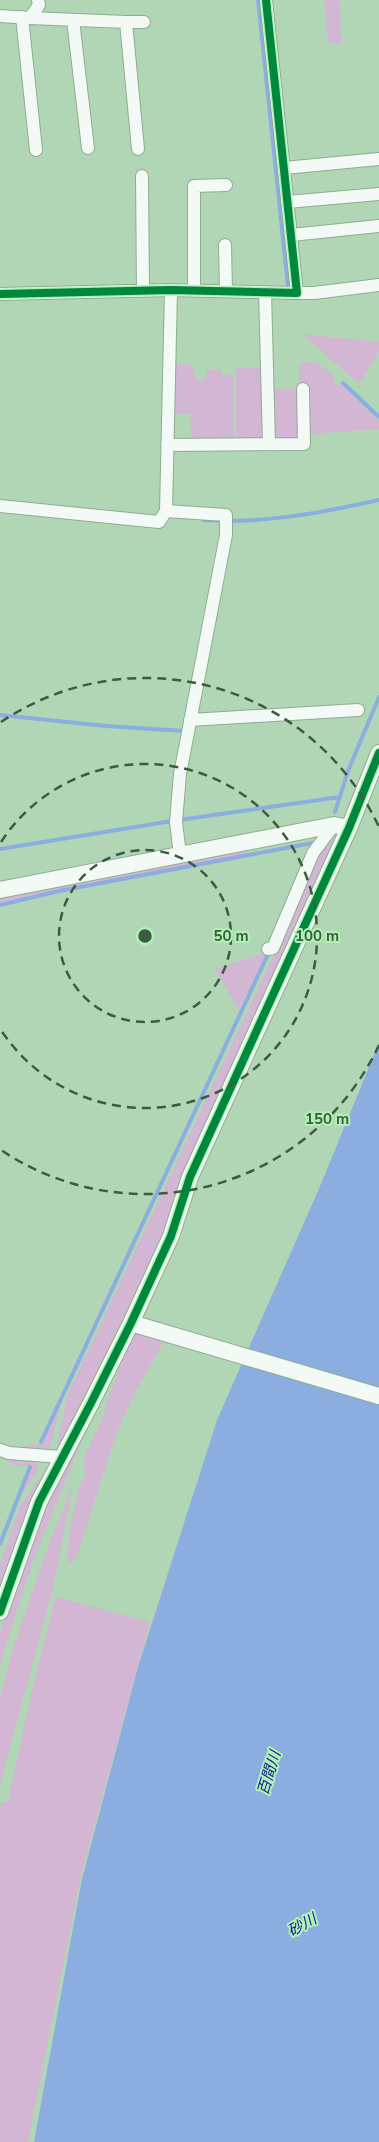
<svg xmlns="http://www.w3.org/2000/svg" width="379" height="2142" font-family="'Nunito Sans','Noto Sans JP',sans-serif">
  <rect width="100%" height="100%" fill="#b1d6b6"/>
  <path fill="#d2b6d3" d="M324,0H340L341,43H328Z
    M302,334L379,342V351L362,380H360L358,383Z
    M302,362L317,363L333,375L335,384L343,386L379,421V429L307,434L299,386V365Z
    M174,363L194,365L195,380H206L207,369L222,370V375H233L234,442L192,440L190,414H173Z
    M236,368H263L265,438L236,440Z
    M299,388V440H273L271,389Z
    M331,837L334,842C247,1043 164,1245 63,1439L57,1446L67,1396L270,963L314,859Z
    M247,849L248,854L0,903V897Z
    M267,952L239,1010L216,971L212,970Z
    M139,1332L165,1340L133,1396L114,1440L80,1547L75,1560L70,1563L67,1560L70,1527L79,1488L85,1475L84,1457L105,1413V1407L132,1335Z
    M62,1400L50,1448H23L24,1446L42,1444Z
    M93,1413L33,1561L0,1664V1632L9,1602L44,1505Z
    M38,1459V1471L21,1495L32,1466L11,1465L8,1460Z
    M42,1475L44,1476L0,1592V1564L11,1532L20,1506Z
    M72,1491L53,1588L0,1784V1697L14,1645L50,1541L70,1492Z
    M56,1597L150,1622L81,1875L28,2142H0V1809L1,1802H8L33,1686Z"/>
  <path fill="#8cade0" d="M379,1043V2142H34L82,1879L138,1667L217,1420L318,1191Z"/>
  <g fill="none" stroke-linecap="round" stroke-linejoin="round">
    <path stroke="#8cade0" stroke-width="4" d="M258,0L288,286
      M343,383L379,417
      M203,520C262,524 321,513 379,500
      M0,715L106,726L184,731
      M335,812L348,771L379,697
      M179,820L340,797
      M0,849L172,821
      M0,905L59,891L312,843
      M41,1442L269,952
      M0,1544L30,1467"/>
    <g stroke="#8fac93" stroke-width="14">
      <path id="minor" d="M0,16L30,18L39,5L38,0
        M22,17L36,150
        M30,18L126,22L138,149
        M73,20L88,148
        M126,22H144
        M284,168L379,159
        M142,176L143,291
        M287,202L379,194
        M291,235L379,226
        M225,245L226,291
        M194,290V186L226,185
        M265,292L269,444
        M297,293H314L379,285
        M0,294L171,290L297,293L266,0
        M167,445L304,444L303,389
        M0,506L159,522L166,511L171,290
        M166,511L226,515V535L180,774L176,822L180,855
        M190,720L358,710
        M268,949L273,948L313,853L334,825
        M0,1450L9,1453L61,1457"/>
    </g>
    <g stroke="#8fac93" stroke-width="18">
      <path id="tertiary" d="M0,890L334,825L349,828
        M131,1323L379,1396
        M0,1612L39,1502L91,1403L131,1323L171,1236L190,1177L349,828L379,753"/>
    </g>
    <use href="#minor" stroke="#f3f9f4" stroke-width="12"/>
    <use href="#tertiary" stroke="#f3f9f4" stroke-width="16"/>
    <g stroke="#aff2b6" stroke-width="11">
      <path id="cycleway" d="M0,294L171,290L297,293L266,0
        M0,1612L39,1502L91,1403L131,1323L171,1236L190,1177L349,828L379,753"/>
    </g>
    <use href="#cycleway" stroke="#00873e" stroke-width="8"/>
  </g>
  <g fill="none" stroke="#3e5a42" stroke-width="2.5" stroke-dasharray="9 6">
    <circle cx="145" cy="936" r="86"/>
    <path d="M1 842A172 172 0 1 1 1 1030"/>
    <path d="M379 1045A258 258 0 0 1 1 1150M1 722A258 258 0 0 1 379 827"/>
  </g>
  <g text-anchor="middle" stroke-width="4" stroke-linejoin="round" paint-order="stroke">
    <g font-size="15" font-style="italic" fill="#101896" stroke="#aff2b6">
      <text transform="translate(269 1773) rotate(-73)" y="5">百間川</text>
      <text transform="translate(302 1925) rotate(-29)" y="5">砂川</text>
    </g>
  </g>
  <circle cx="145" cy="936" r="8" fill="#3e5a42" stroke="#aff2b6" stroke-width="2.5"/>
  <g font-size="15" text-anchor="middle" font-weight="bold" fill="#3e5a42" stroke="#aff2b6" stroke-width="4" stroke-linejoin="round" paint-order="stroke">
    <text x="231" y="941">50 m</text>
    <text x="317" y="941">100 m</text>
    <text x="327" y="1124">150 m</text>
  </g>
</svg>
